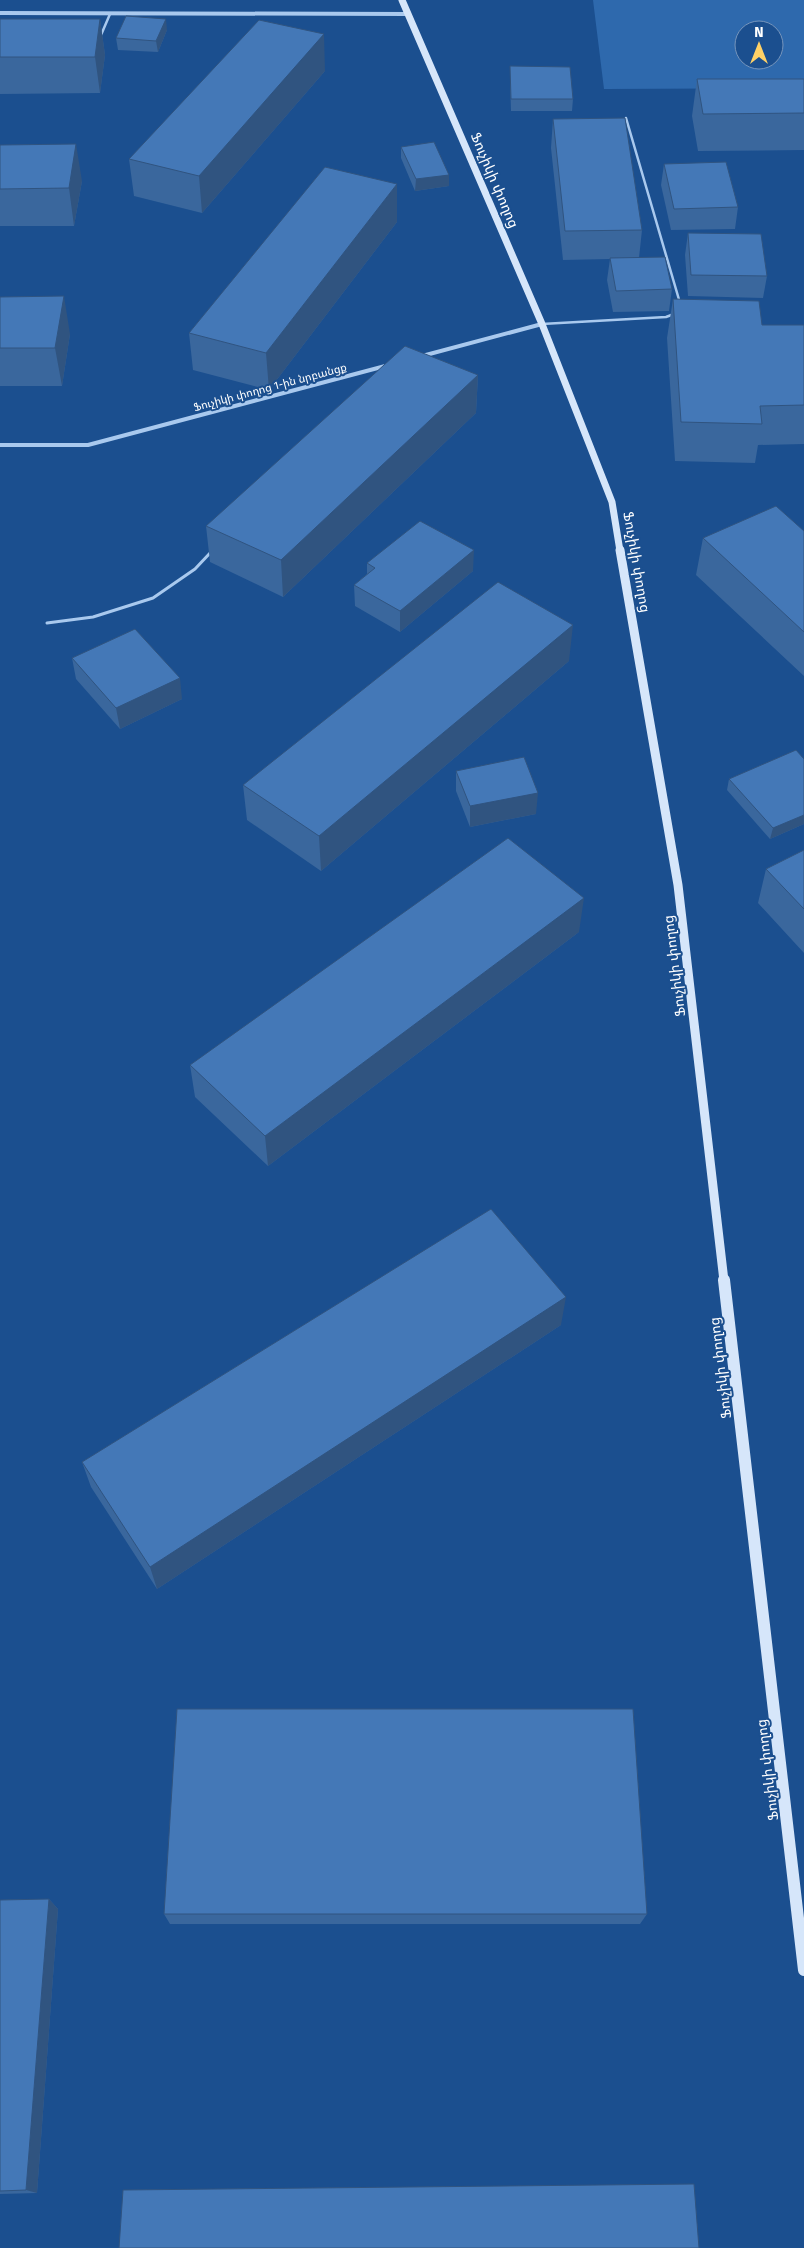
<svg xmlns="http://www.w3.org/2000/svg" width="804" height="2248" font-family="'Fira Sans','Noto Sans Armenian',sans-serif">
  <rect width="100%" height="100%" fill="#1b4f8f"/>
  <path fill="#2e69ad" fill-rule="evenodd" d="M593,0H804V88L604,89ZM744,30H774V60H744Z"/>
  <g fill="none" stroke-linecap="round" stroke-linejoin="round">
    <path stroke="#a9c9ee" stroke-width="2.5" d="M101,35L110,14
      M626,118L680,303
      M542,324L666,317L674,314"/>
    <path stroke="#a9c9ee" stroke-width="3" d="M47,623L93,617L153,598L195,569L211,552"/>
    <path stroke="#a9c9ee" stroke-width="4" d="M0,13L408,14
      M422,356L542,324
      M0,445H88L389,365"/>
    <path stroke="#d6e6fa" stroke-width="7" d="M402,0L542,324L612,502L620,551"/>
    <path stroke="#d6e6fa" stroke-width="9" d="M620,550L678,885L724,1281"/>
    <path stroke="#d6e6fa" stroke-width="12" d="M724,1280L804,1970"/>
  </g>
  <path fill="#3a679d" d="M0,19H100L105,55L100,93L0,94Z
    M167,30L158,52L118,50L116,38Z
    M510,66L573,99L572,111H511L510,78Z
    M325,71L202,213L134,196L129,159Z
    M697,79H804V150L698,151L692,116Z
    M553,119L642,230L639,258L672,289L669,311L613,312L607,280L610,259L563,260L551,148Z
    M0,145L82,181L74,226H0Z
    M401,147L449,186L415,191L401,158Z
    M664,164L738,207L735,229L671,230L661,185Z
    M397,184V222L269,390L193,370L189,333Z
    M688,233L767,276L763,298L688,296L685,255Z
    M0,297L70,334L62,386H0Z
    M673,299L762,325H804V444L758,445L755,463L675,461L667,338Z
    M478,375L476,413L283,597L210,562L206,526Z
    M804,531V676L696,575L703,538Z
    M367,563L473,571L400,632L355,606L354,585L367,574Z
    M72,658L182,699L120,729L76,679Z
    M569,661L321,871L247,820L243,785Z
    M804,759V824L770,839L727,790L729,779Z
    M456,771L536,814L470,827L456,791Z
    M804,850V953L758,903L766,869Z
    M579,932L268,1166L195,1097L190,1065Z
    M561,1325L157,1589L91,1487L82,1462Z
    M49,1899L58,1909L37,2193L0,2194V1900Z
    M164,1914H647L640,1924H170Z"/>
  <path fill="#305480" d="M100,19L105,55L100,93L95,57Z
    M166,19L167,30L158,52L156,41Z
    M324,34L325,71L202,213L199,176Z
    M76,144L82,181L74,226L69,188Z
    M449,175V186L415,191L416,179Z
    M397,184V222L269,390L266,353Z
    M64,296L70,334L62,386L55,348Z
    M478,375L476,413L283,597L281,560Z
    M474,550L473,571L400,632V611Z
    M573,625L569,661L321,871L319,836Z
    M180,678L182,699L120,729L116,708Z
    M538,793L536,814L470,827V806Z
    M804,815V824L770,839L773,828Z
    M584,898L579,932L268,1166L265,1136Z
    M566,1297L561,1325L157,1589L150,1567Z
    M49,1899L58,1909L37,2193L26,2190Z"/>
  <path fill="#4478b7" stroke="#305480" d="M126,16L166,19L156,41L116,38Z
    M0,19H100L95,57H0Z
    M259,20L324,34L199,176L129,159Z
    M510,66L570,67L573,99H511Z
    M697,79H804V113L703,114Z
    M625,118L642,230L565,231L553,119Z
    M434,142L449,175L416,179L401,147Z
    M76,144L69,188L0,189V145Z
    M726,162L738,207L674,209L664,164Z
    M325,167L397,184L266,353L189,333Z
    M688,233L761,234L767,276L691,275Z
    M665,257L672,289L616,291L610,258Z
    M64,296L55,348H0V297Z
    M673,299L759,301L762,325H804V405L760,406L762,424L681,422Z
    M405,346L478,375L281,560L206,526Z
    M776,506L804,531V632L703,538Z
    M420,521L474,550L400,611L354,585L375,568L367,563Z
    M498,582L573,625L319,836L243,785Z
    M135,629L180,678L116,708L72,658Z
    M796,750L804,759V815L773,828L729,779Z
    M524,757L538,793L470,806L456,771Z
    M508,838L584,898L265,1136L190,1065Z
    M804,850V909L766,869Z
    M491,1209L566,1297L150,1567L82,1462Z
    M177,1709H633L647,1914H164Z
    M49,1899L26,2190L0,2191V1900Z
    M694,2184L699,2248H119L123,2190Z"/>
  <g text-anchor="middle" stroke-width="4" stroke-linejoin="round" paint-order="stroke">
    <g font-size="11" fill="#fff" stroke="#1b4f8f">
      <text transform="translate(270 387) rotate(-15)" y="4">Ֆուչիկի փողոց 1-ին նրբանցք</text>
    </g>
    <g font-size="14" fill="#fff" stroke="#1b4f8f">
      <text transform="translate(495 180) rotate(67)" y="5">Ֆուչիկի փողոց</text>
      <text transform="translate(637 562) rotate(80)" y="5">Ֆուչիկի փողոց</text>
      <text transform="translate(674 966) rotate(-97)" y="5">Ֆուչիկի փողոց</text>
      <text transform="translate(720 1368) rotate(-97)" y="5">Ֆուչիկի փողոց</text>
      <text transform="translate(767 1770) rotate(-97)" y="5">Ֆուչիկի փողոց</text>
    </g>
  </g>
  <g transform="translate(759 45)"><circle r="24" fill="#1b4f8f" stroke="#7695bc"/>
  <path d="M0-4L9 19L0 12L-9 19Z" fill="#ffd166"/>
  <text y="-8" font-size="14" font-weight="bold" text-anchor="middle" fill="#ffffff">N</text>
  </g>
</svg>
